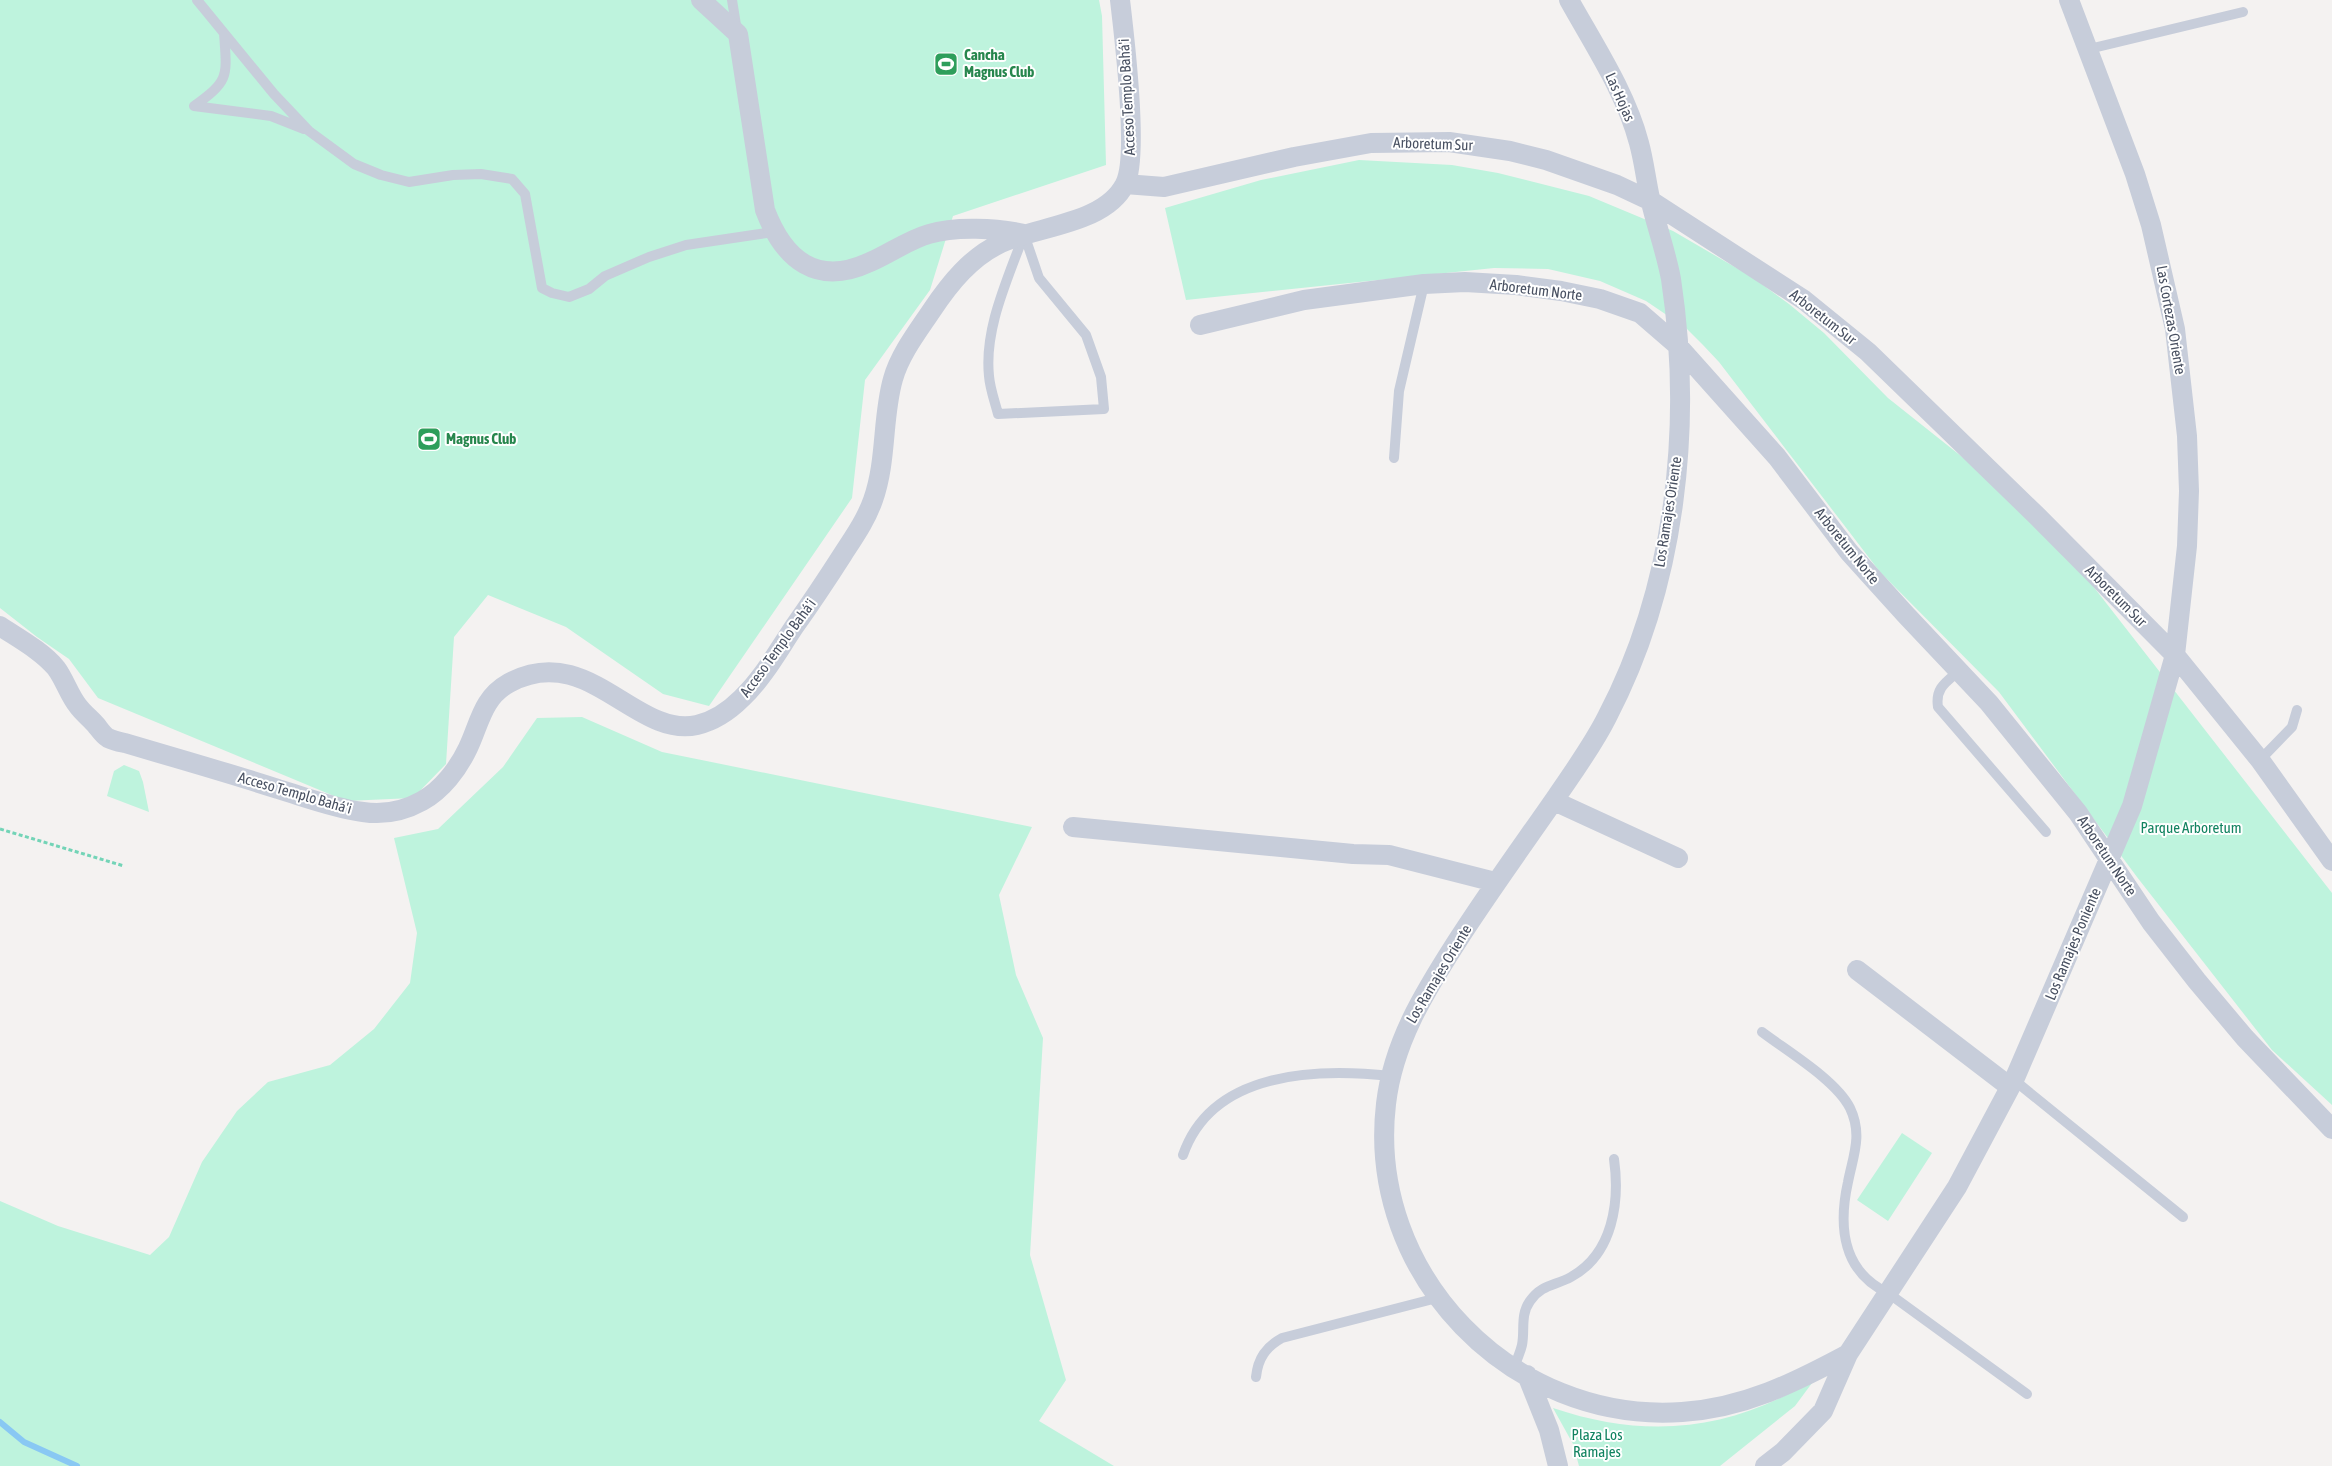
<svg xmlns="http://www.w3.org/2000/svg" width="2332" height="1466" font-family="'Asap Condensed',sans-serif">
  <rect width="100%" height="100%" fill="#f4f2f1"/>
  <path fill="#bef3dd" d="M0,0H1099L1102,16L1106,165L953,216L930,290L865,380L852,498L709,706L663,694L566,627L488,595L454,637L446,764L413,798L346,801L98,698L69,659L37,637L0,608Z
    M1359,160L1452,165L1498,173L1589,196L1673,231L1752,277L1789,304L1824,333L1888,398L2000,487L2089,581L2332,893V1105L2272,1050L2137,877L1999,692L1880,572L1719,362L1703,345L1686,328L1646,301L1600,281L1548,269L1494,268L1186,300L1165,208L1261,180Z
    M582,717L662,752L1032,827L999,895L1016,975L1043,1038L1030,1255L1066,1380L1039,1421L1114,1466H0V1201L58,1226L150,1255L169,1237L202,1162L237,1111L268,1082L330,1065L374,1029L410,983L417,933L394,838L438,829L503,767L537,718Z
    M124,765L139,771L143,782L149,812L107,796L114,771Z
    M1902,1133L1932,1153L1888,1221L1857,1200Z
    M1815,1379L1795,1406L1720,1466H1579L1573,1444L1553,1408C1648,1440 1730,1431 1815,1379Z"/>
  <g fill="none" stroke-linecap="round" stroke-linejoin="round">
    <path stroke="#89c8f3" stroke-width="6" d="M0,1422L24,1442L77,1466"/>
    <path stroke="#73d4b7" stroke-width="3" stroke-dasharray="4 2.5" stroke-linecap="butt" d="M0,829L124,866"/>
    <path stroke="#c7cdda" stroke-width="10" d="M197,0L274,94L309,131L354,164L381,175L409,182L453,175L481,174L512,179L525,194L542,288L552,293L569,297L589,289L605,276L649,257L686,245L773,232
      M732,0L737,31
      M2089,49L2243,12
      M194,106L271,116L304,129
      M194,106C230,80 227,77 224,33
      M1024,234L1039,278L1086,335L1101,377L1104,409L998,414C995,402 990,389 989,376C984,328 1008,279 1024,234Z
      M1394,458L1399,391L1424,284
      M1959,671C1946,682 1935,688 1938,707L2046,832
      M2260,760L2292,727L2297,710
      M1762,1032C1787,1051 1836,1080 1850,1108C1863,1135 1853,1156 1848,1182C1838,1227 1843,1272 1888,1293L2027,1394
      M2014,1080L2183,1217
      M1183,1155C1212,1071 1316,1068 1391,1076
      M1514,1367C1517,1360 1520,1353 1522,1345C1525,1330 1520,1315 1530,1301C1542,1284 1555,1286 1571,1277C1613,1254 1620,1202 1614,1159
      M1256,1377C1258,1358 1266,1347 1282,1338L1437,1298"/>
    <path stroke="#c7cdda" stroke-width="20" d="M701,0L738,34L765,210C784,260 817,287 870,262C889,254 908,240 929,234C955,226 997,228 1024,234
      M1569,0C1594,45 1626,93 1639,143C1644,161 1646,180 1650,198C1656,225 1666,252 1671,279C1693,425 1676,585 1607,717C1593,745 1574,771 1557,796C1523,845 1488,893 1456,943C1424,993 1393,1043 1386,1104C1366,1274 1512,1424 1682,1412C1744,1408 1794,1383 1848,1354
      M1125,184L1164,187L1294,157L1371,143L1449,142L1510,151L1546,160L1617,185L1651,201L1804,300L1868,352L2037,516L2175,655L2260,760L2332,861
      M1200,325L1304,300L1424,284L1465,282L1516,285L1561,291L1600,299L1640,313L1677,345L1777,457L1849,552L1906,615L1989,703L2078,813L2151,922L2197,981L2245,1038L2332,1129
      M0,626C18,638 42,651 56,668C65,680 69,695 78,706C83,713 91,719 96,725C100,730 103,735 108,738C114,741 120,742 125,743C142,748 159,753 176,758C210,768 244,778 278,789C305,797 333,808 363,812C383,815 404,811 422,801C442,790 458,769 468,748C480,723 482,698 509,683C587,640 636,739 697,725C714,721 730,710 742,698C763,678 778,651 794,627C811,603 827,579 843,554C854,537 866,520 873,500C887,461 882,417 893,379C900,354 918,331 932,310C950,283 971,257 1001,243C1038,226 1105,224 1125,184C1139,157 1124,34 1120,0
      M1554,801L1678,858
      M1073,827L1353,854L1389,855L1495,882
      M1857,970L2010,1087
      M1527,1375L1549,1430L1558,1466
      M1765,1466L1783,1452L1823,1411L1848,1354L1957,1187L2014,1080L2132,806L2175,655L2187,546L2189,491L2187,436L2175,329L2151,225L2135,174L2069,0"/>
  </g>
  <defs>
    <g id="stadium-square" transform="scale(1.25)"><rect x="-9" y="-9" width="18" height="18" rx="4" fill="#2e9e5b" stroke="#fff"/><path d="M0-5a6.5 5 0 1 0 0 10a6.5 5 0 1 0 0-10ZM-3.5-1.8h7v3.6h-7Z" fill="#fff"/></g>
  </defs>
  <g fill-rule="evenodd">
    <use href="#stadium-square" x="946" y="64"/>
    <use href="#stadium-square" x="429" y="439"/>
  </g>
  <g text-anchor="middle" stroke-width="4" stroke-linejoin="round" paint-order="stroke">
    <g font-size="15" font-weight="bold" fill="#27864d" stroke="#fff" text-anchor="start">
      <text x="964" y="60">Cancha<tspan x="964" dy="17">Magnus Club</tspan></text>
      <text x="446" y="444">Magnus Club</text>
    </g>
    <g font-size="15" fill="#485061" stroke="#fff">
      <text transform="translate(1127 97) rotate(-93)" y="5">Acceso Templo Bahá'i</text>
      <text transform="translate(1620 97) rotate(66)" y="5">Las Hojas</text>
      <text transform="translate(1433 144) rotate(2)" y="5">Arboretum Sur</text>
      <text transform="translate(1536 290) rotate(7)" y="5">Arboretum Norte</text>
      <text transform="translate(1823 317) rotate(38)" y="5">Arboretum Sur</text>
      <text transform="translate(2171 320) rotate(80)" y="5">Las Cortezas Oriente</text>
      <text transform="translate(1668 512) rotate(-81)" y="5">Los Ramajes Oriente</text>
      <text transform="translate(1847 546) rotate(51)" y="5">Arboretum Norte</text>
      <text transform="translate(2116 596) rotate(45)" y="5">Arboretum Sur</text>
      <text transform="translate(778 648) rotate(-54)" y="5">Acceso Templo Bahá'i</text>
      <text transform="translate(295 793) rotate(16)" y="5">Acceso Templo Bahá'i</text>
      <text transform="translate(2107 856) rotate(56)" y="5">Arboretum Norte</text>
      <text transform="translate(2073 944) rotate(-67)" y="5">Los Ramajes Poniente</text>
      <text transform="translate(1439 974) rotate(-59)" y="5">Los Ramajes Oriente</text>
    </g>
    <g font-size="15" fill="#118360" stroke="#fff">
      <text x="2191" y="833">Parque Arboretum</text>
      <text x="1597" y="1440">Plaza Los<tspan x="1597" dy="17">Ramajes</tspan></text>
    </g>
  </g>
</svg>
